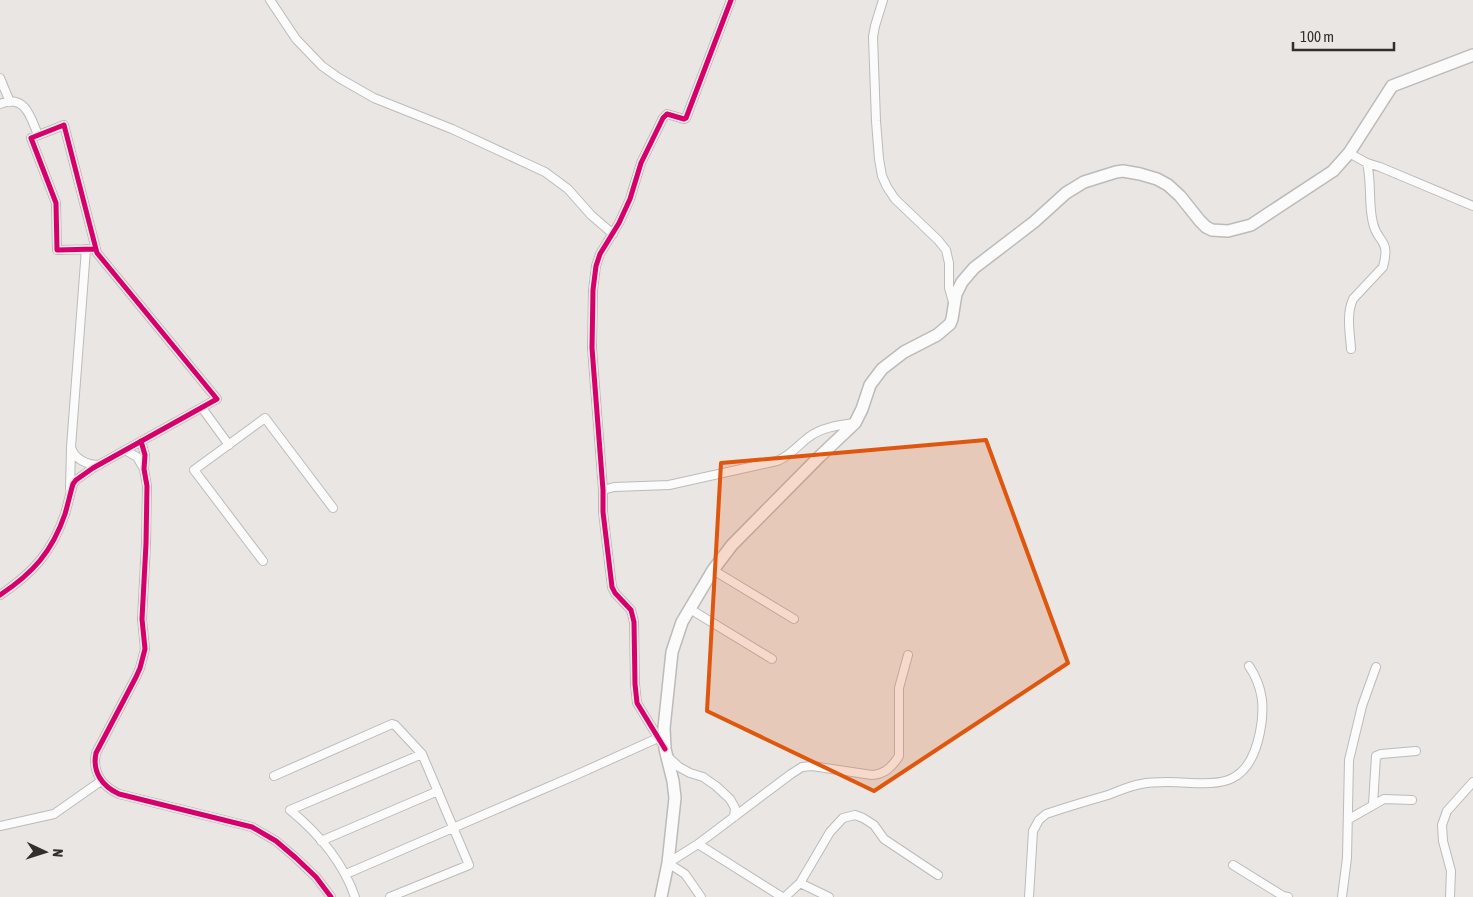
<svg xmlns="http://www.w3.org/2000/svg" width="1473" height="897" font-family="'Asap Condensed',sans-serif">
  <rect width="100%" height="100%" fill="#e9e6e4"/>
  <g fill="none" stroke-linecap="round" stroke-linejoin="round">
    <g stroke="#bcbbb9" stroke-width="10">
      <path id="minor" d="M270,0L296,39L322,66L339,78L374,98L452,129L545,172L568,189L591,215L613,234
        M883,0L875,26L873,37L876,121L879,159L882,176L887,187L895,199L938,240L946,250L949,263V288L953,302
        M0,78L10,102
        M0,104C25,93 31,118 38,135
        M1349,153L1367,163L1380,167L1473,206
        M86,249L71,447C74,459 87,465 99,465
        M1351,349C1350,332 1346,315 1353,299L1383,267C1391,238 1377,243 1373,223C1368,204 1372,183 1367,163
        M202,408L229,445
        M141,441L145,455L144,469L147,486L146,544L142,619L145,649L140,668L136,677L96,753C92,772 102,786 119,794L252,827L276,841L296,858L316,877L331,897
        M125,450L137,457L144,469
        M70,489L71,448
        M603,490L614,487L669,485L777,461C790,456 798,445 809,437C822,427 840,425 855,423
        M263,561L194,470L265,418L333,508
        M713,570L794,619
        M0,595C33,573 52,552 65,514C68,504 70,494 73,484L76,480L93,468L217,399L97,253L64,125L31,138L56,203L57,250L96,249
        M690,609L772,659
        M664,747L637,703L635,684L634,622L631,610L615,593L612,587L603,512V490L592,348L593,290L596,266L600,254L619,223L630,199L641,163L663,118L667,114L684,119L686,118L731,0
        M668,757L679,767L690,773L703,777L716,786L730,799L735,808L734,817
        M274,776L392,724L395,725L422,754L469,865L390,897
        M1373,804L1376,756L1381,754L1416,751
        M1349,819L1384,799L1412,800
        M0,826L54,814L101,781
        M321,841L438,791
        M698,844L782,897
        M1233,865L1283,896L1288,897
        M346,874L576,775L658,738
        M800,883L829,897
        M355,897C343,862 318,833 290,810L422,754
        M701,897L685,874L668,863L698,844L791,774L802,767L812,766L872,775C885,774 892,767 899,756V688L908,655
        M785,897L800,883L830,832L843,818L855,815L863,818L874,825L884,839L938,875
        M1029,897L1033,831L1039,820L1046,814C1067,807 1087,801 1108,795C1119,791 1129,786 1141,784C1195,774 1245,808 1260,732C1265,707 1263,687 1249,666
        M1342,897L1347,858L1349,760L1362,706L1376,667
        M1450,897L1451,871L1443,841L1442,825L1447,811L1473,782"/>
    </g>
    <g stroke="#bcbbb9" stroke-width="14">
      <path id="secondary" d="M661,897L668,863L675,798L673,781L665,749L664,728L672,652L682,622L713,570L732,545L819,457L855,423L862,409L870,385L882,369L904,352L937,335L950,324L952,319L956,294L962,282L974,268L1034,222L1066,193L1084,182L1116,172L1123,171L1140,174L1157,179L1168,185L1180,196L1200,221L1206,227L1212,230L1228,231L1251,225L1333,171L1349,153L1392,86L1473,55"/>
    </g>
    <use href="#minor" stroke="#fcfbfb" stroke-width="8"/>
    <use href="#secondary" stroke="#fcfbfb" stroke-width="11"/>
    <g stroke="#eae6e3" stroke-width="8">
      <path id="cycleway" d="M141,441L145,455L144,469L147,486L146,544L142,619L145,649L140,668L136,677L96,753C92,772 102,786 119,794L252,827L276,841L296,858L316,877L331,897
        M0,595C33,573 52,552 65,514C68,504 70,494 73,484L76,480L93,468L217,399L97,253L64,125L31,138L56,203L57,250L96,249
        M665,749L637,703L635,684L634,622L631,610L615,593L612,587L603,512V490L592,348L593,290L596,266L600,254L619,223L630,199L641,163L663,118L667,114L684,119L686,118L731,0"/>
    </g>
    <use href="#cycleway" stroke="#d6006c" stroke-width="5"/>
  </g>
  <path fill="#df570e" fill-opacity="0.2" stroke="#df570e" stroke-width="4" stroke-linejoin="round" d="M986,440L1068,663L874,791L707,711L721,463Z"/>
  <g transform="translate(45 852) rotate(94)" stroke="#eae6e3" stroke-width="4" paint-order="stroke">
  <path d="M0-4L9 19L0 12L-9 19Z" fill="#302f2e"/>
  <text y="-8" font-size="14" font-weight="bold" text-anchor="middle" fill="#302f2e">N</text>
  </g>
  <path d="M1293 42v8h101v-8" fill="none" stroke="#302f2e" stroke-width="2.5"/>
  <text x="1300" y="42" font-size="15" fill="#302f2e" stroke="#eae6e3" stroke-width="4" paint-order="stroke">100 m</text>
</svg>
